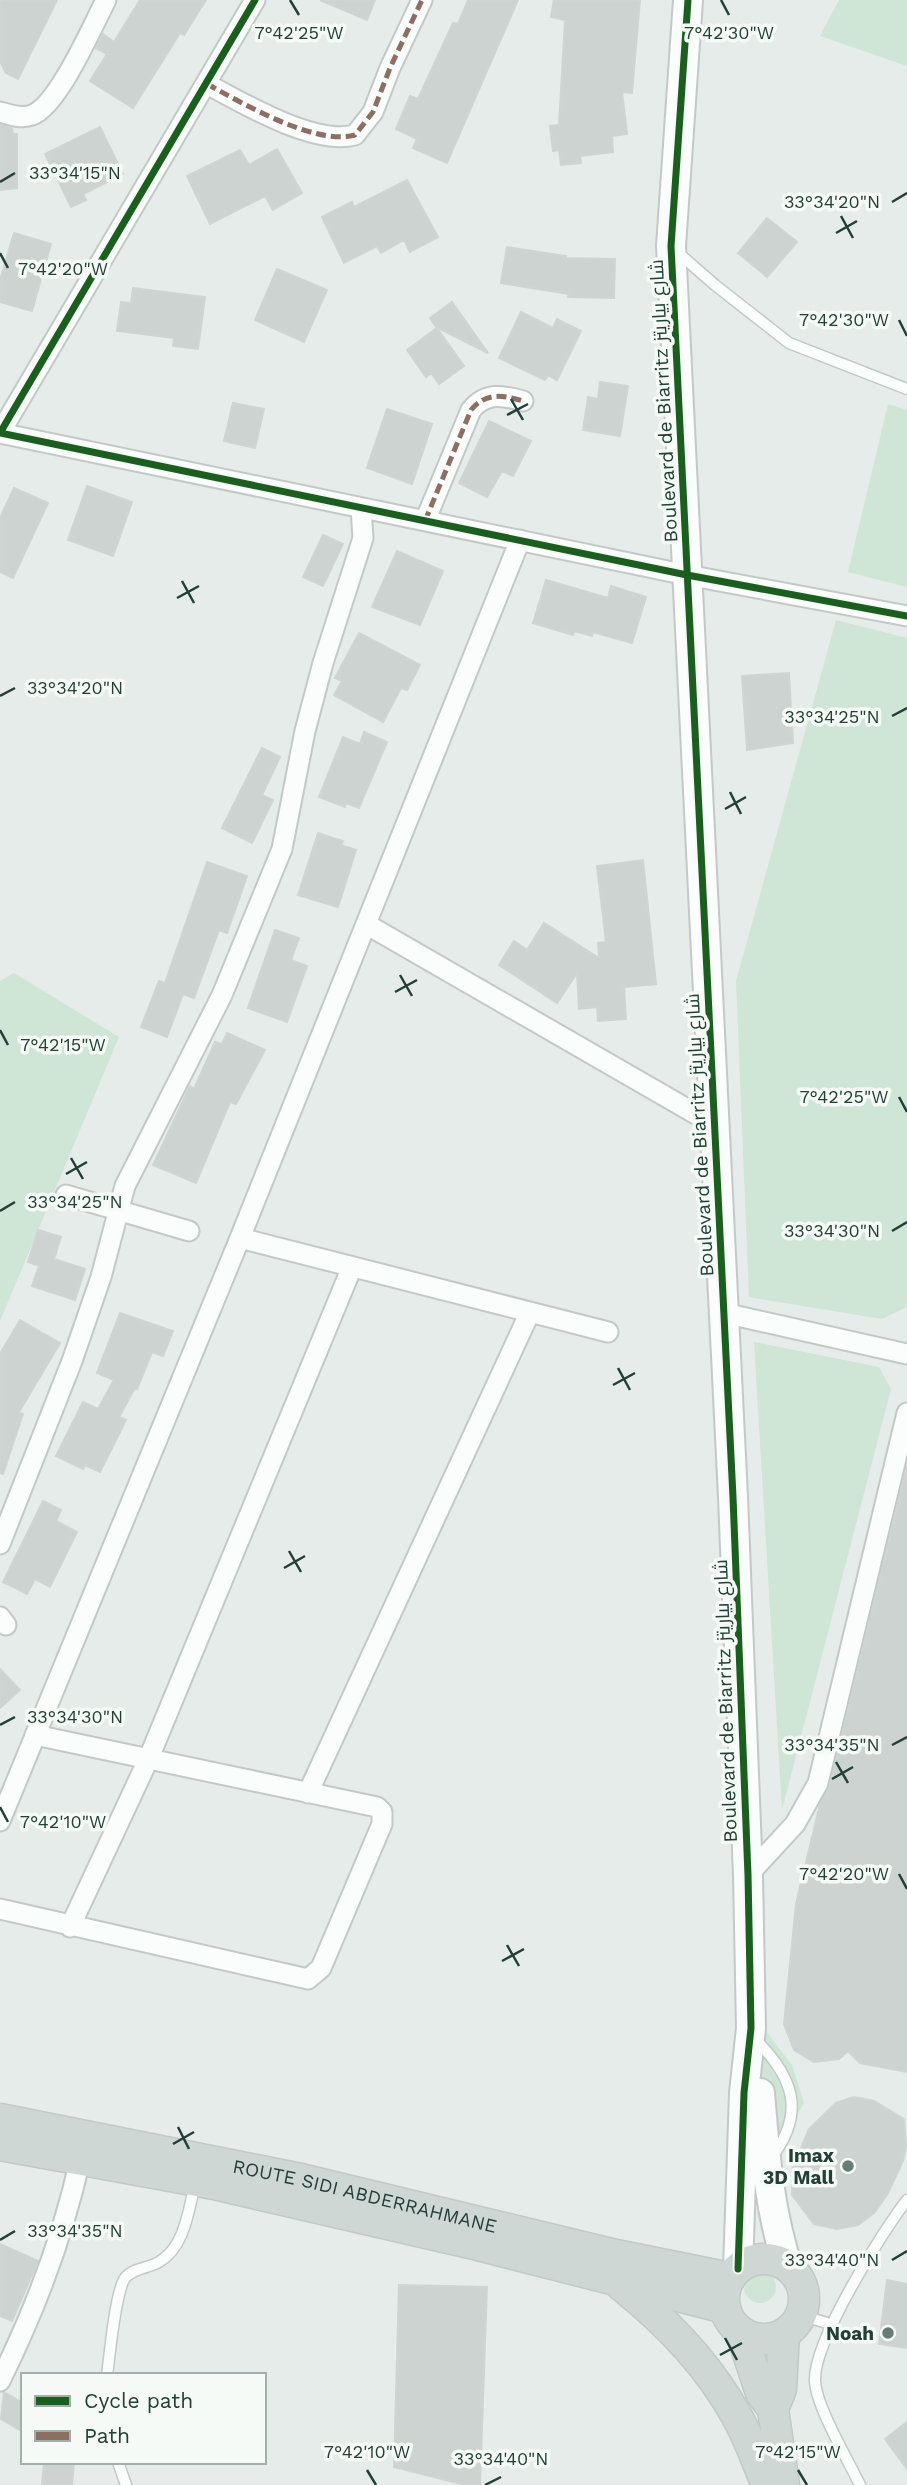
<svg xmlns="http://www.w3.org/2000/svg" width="907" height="2485" font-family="'Work Sans',Cairo,sans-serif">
  <rect width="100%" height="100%" fill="#e6ece9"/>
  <path fill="#cfe5d6" d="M839,0H907V66L820,36Z
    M888,404L907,410V587L848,572Z
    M836,620L907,638V1307L882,1319L749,1297L736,981Z
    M14,973L119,1037L0,1321V981Z
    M754,1342L879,1367L891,1389L782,1810Z
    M753,2014L792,2065L804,2103L777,2148L774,2160Z
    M744 2287a16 16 0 1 1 32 0a16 16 0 1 1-32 0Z"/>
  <path fill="#cdd3d0" stroke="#cfd5d2" stroke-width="2" d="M0,0H57L18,79L6,73L0,61Z
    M140,0H206L184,35L180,33L133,108L90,81L107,54L96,48L103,34L114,42Z
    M320,0H375L367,20Z
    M468,0H518L447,163L413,148L417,139L396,129L410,96L418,99L453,23L458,24Z
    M554,0H640L632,93L622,92L627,134L612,136L613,152L580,156L581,163L561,165L559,150L553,151L550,126L559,125L565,20L551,17Z
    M0,125L12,128L13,134H17V188L0,190Z
    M100,127L123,174L83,194L86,200L71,207L45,154Z
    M277,149L302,193L273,210L265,196L210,224L187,176L240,150L249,165Z
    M407,180L438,237L410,252L404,240L381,253L377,246L344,263L322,217L352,202L354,207Z
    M767,218L797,242L767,277L738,253Z
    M14,233L51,244L32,311L0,302V280Z
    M507,247L566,256L565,258L615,259L614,298L568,297L569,294L501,283Z
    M277,269L327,290L304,342L255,320Z
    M133,288L205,297L198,349L173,346L174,338L117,331L121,302L131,303Z
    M452,302L488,353L436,327L430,318Z
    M521,312L553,328L557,319L581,331L557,380L548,375L545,380L499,358Z
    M437,328L464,366L439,384L431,373L426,377L407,350Z
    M600,382L628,386L620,436L583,430L588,397L598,399Z
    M233,403L264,409L255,448L224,441Z
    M387,409L432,424L412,484L367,468Z
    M489,421L531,441L513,476L502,471L487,497L459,483Z
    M87,486L132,502L113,556L68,540Z
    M14,488L48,503L13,578L0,572V518Z
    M323,535L343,544L323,586L303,577Z
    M397,551L443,571L420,625L372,607Z
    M546,580L608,598L611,586L646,597L632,643L593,632L592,636L574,631L573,635L533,623Z
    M359,633L420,665L407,690L401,688L383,722L334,695L342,681L335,678Z
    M789,673L793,743L747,750L742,676Z
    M364,732L387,742L359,808L346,803L345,807L319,797L343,737L360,744Z
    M262,748L280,757L262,795L273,800L252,843L222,828Z
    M318,833L343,841L341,845L356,850L338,907L298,895Z
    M643,860L656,984L624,987L626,1019L598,1021L597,1007L579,1009L577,973L557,1003L499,965L514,941L527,950L544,923L599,958L598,943L606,942L597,866Z
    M207,862L247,876L227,933L219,930L194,998L183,994L167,1037L141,1027L159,981L165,983Z
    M275,930L299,938L291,960L307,966L287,1022L248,1008Z
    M227,1033L265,1050L236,1104L230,1102L196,1183L153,1165L190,1086L194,1089L215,1042L222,1044Z
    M38,1230L61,1237L54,1259L85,1269L75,1300L32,1286L39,1266L28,1262Z
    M120,1313L173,1331L163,1356L152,1352L137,1389L135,1388L119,1417L126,1420L100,1472L85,1465L83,1469L56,1456L83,1402L98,1409L114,1380L97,1373Z
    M20,1320L60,1343L19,1412L23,1414L3,1474L0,1473V1354Z
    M907,1466V2072L860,2063L848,2051L839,2059L814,2062L794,2050L784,2024L796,1904L820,1804L830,1786Z
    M43,1501L61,1510L56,1521L77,1532L50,1587L35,1579L27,1594L3,1582Z
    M0,1669L20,1690L0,1708Z
    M854,2097L874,2101L904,2119L906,2146L903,2161L887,2195L874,2213L858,2225L837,2229L814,2224L792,2195V2170L809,2129L836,2103Z
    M0,2244L38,2261L12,2321L0,2316Z
    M887,2280L907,2284V2348L879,2344Z
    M399,2285L487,2287L480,2485H465L394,2467Z
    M4,2392L23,2403V2432L1,2419Z
    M907,2422V2469L885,2439Z
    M44,2462H74L72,2485H42Z"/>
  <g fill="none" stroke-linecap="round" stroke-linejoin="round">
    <g stroke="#c3c9c6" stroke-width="13">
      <path id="lane" d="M676,251L715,285L789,343L907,389
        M756,2040C793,2077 806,2112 772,2157
        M801,2315L833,2325
        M107,2375C110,2354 115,2293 125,2278C133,2268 149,2268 159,2262C185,2247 188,2211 195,2185
        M118,2462L126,2485
        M860,2485C848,2460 816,2406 815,2381C813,2342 882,2232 907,2200"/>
    </g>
    <g stroke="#c3c9c6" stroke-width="23">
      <path id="street" d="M255,0L0,433L687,575L907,616
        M207,84C242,103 315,146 355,135L373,112L390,68L422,0
        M0,112C10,115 22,119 32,115C58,106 93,25 106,0
        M425,521L471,410C486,392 502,395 523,401
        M366,924L715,1125
        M66,1195L189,1231
        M240,1238L608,1332
        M724,1313L907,1354
        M0,1544L72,1361L101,1277L125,1186L222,995L282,849L305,731L323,663L363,538L361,508
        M0,1617L6,1625
        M308,1793L530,1312
        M0,1821L240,1238L520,540
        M748,1875L795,1824L818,1783L907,1413
        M0,1909L308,1979L321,1968L382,1824V1812L377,1807L35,1735
        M70,1927L148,1760L352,1267
        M0,2381C35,2310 63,2237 80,2160"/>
    </g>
    <g stroke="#c2c9c6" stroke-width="32">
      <path id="secondary" d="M688,0L671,246L733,1497L748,1875L751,2028L744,2093L738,2269
        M760,2093C765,2152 769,2210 788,2267"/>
    </g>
    <g stroke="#c2cac8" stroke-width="33">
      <g id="primary">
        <path id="s1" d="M0,2119L301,2179L616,2255L730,2278"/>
        <path d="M0,2145L214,2184L478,2245L725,2308"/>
        <circle cx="764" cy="2299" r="40"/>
        <path d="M622,2286C667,2322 708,2364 736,2415C749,2437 757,2462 767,2485"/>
        <path d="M741,2332L761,2393L773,2409L784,2485"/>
        <path d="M773,2409L781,2389L784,2334"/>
      </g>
    </g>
    <use href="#lane" stroke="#fbfcfc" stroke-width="10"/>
    <use href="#street" stroke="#fbfcfc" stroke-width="19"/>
    <use href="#secondary" stroke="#fbfcfc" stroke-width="28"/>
    <use href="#primary" stroke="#cfd7d5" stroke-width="30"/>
    <path stroke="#8d6e63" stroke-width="5" stroke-dasharray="10 5" stroke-linecap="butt" d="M207,84C242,103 315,146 355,135L373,112L390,68L422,0
      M425,521L471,410C486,392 502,395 523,401"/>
    <g stroke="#f5faf7" stroke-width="11">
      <path id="cycleway" d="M255,0L0,433L687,575L907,616
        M688,0L671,246L733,1497L748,1875L751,2028L744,2093L738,2269"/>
    </g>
    <use href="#cycleway" stroke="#1b5e20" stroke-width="7"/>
  </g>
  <path fill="none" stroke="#234038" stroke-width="2.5" d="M290,0L299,15M721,0L729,15M0,182L15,173M892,202L907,193M841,216L853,238M836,233L857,221M0,253L8,268M899,320L907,336M511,399L523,420M507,415L528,404M182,581L194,603M177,598L199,586M0,696L15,688M892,716L907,708M730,792L741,814M725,809L746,797M400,975L412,996M395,992L417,980M0,1030L8,1045M899,1097L907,1112M71,1158L83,1179M66,1174L87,1162M0,1211L15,1202M892,1231L907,1222M618,1368L630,1390M613,1385L635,1373M289,1551L301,1572M284,1568L305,1556M0,1725L15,1717M892,1745L907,1737M836,1762L848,1783M832,1779L853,1767M0,1807L8,1822M899,1874L907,1889M507,1945L519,1966M502,1961L524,1949M178,2127L189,2149M173,2144L194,2132M0,2240L15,2231M892,2260L907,2251M725,2338L737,2360M720,2355L742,2343M367,2470L376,2485M798,2470L807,2485M485,2485L501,2477"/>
  <g fill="#677c76" stroke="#f5faf7" stroke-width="2.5">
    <circle cx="848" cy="2166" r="7"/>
    <circle cx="888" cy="2333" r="7"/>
  </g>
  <g text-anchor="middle" stroke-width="7" stroke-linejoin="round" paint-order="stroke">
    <g font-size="19" fill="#234038" stroke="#f5faf7">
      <text transform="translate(663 401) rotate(-93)" y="7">Boulevard de Biarritz شارع بياريتز</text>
      <text transform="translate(699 1135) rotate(-93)" y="7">Boulevard de Biarritz شارع بياريتز</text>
      <text transform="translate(725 1701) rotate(-92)" y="7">Boulevard de Biarritz شارع بياريتز</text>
      <text dy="7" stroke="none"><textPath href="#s1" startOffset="373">ROUTE SIDI ABDERRAHMANE</textPath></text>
    </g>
    <g font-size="19" font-weight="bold" fill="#234038" stroke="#f5faf7" text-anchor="end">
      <text x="834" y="2162">Imax<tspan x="834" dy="22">3D Mall</tspan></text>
      <text x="874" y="2340">Noah</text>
    </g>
  </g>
  <g font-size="18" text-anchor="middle" fill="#234038" stroke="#f5faf7" stroke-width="7" stroke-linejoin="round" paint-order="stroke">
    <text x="299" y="39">7°42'25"W</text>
    <text x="729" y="39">7°42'30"W</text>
    <text x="75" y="179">33°34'15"N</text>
    <text x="832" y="208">33°34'20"N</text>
    <text x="63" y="275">7°42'20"W</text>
    <text x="844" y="326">7°42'30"W</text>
    <text x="75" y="694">33°34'20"N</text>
    <text x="832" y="723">33°34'25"N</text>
    <text x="63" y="1051">7°42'15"W</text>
    <text x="844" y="1103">7°42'25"W</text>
    <text x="75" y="1208">33°34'25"N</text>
    <text x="832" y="1237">33°34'30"N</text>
    <text x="75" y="1723">33°34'30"N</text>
    <text x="832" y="1751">33°34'35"N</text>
    <text x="63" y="1828">7°42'10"W</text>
    <text x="844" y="1880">7°42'20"W</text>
    <text x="75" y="2237">33°34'35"N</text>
    <text x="832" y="2266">33°34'40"N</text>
    <text x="367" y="2458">7°42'10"W</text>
    <text x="798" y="2458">7°42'15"W</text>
    <text x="501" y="2465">33°34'40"N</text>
  </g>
  <rect x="21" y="2373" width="245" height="91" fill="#f5faf7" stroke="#a1b0ab" stroke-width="2"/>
  <rect x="35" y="2396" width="35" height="10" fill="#1b5e20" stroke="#a1b0ab" stroke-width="2"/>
  <text x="84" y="2408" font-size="21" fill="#234038">Cycle path</text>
  <rect x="35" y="2431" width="35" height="10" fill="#8d6e63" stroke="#a1b0ab" stroke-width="2"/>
  <text x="84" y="2443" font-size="21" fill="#234038">Path</text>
</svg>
